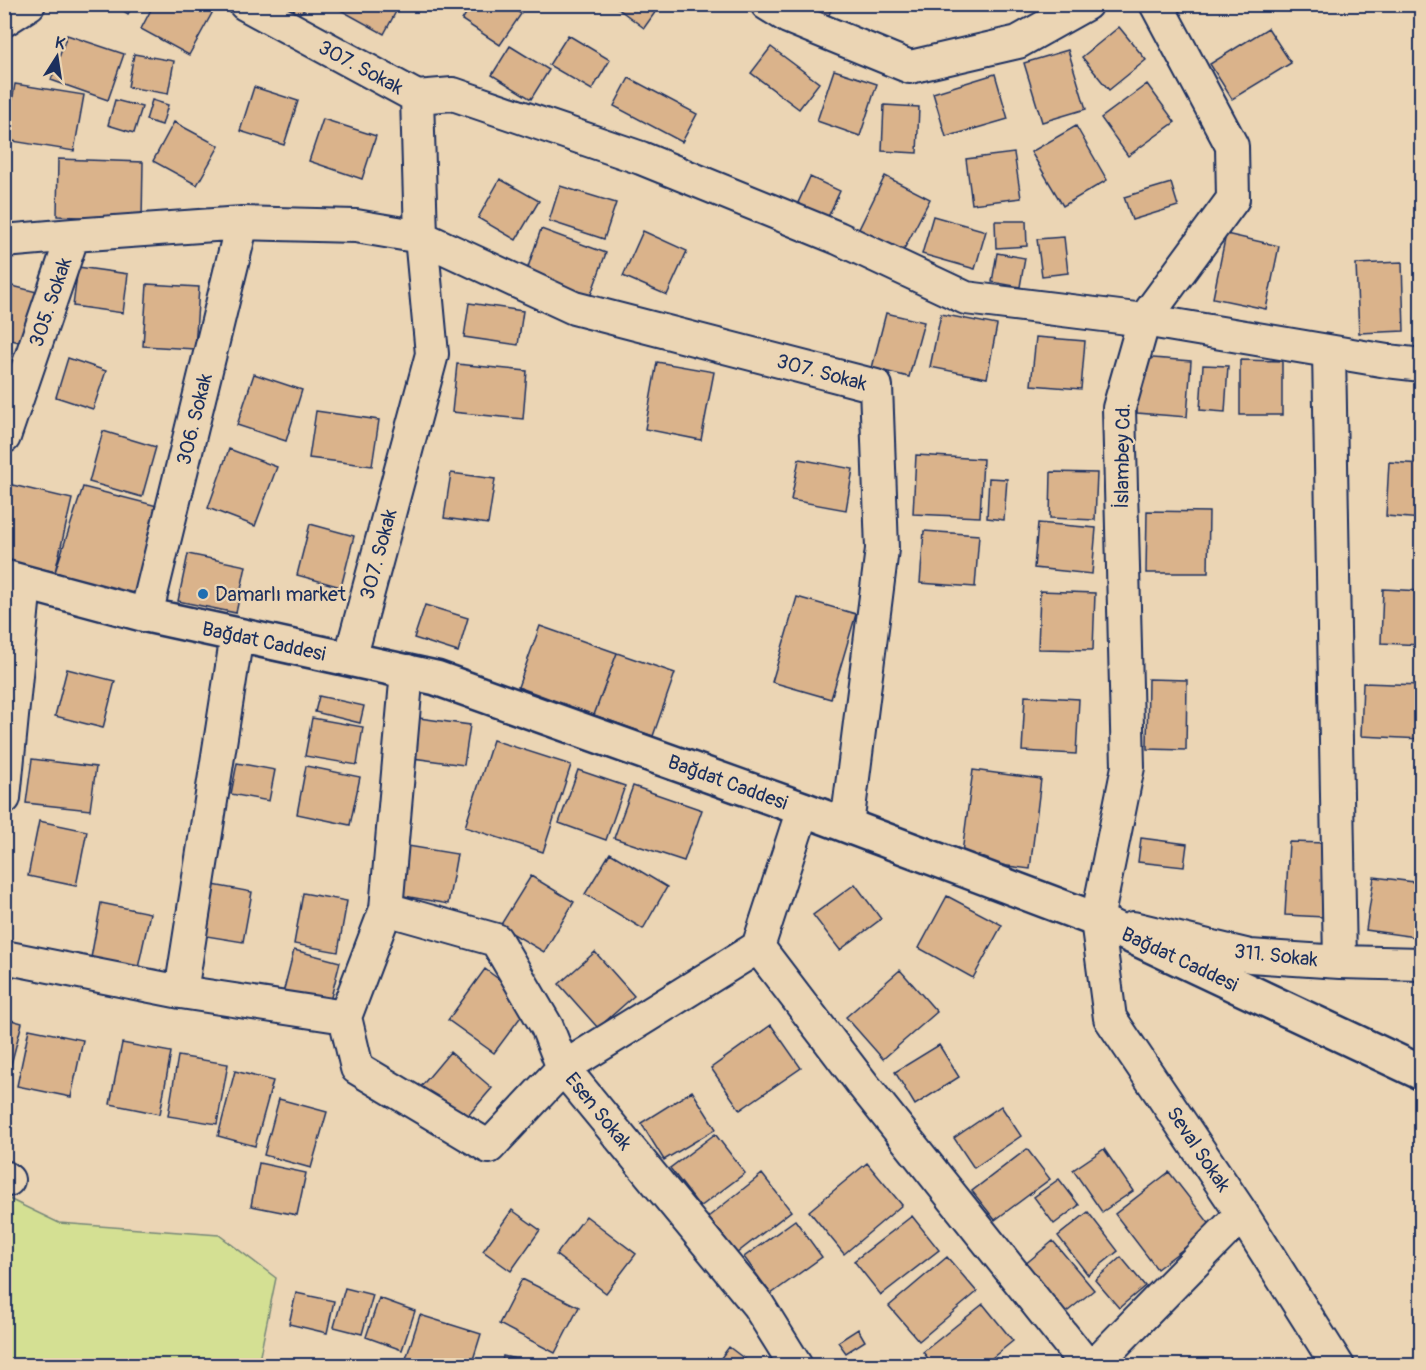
<svg xmlns="http://www.w3.org/2000/svg" width="1426" height="1370" font-family="Pangolin,sans-serif">
  <rect width="100%" height="100%" fill="#ebd5b4"/>
  <filter id="ink" filterUnits="userSpaceOnUse"><feTurbulence type="fractalNoise" baseFrequency=".0167" numOctaves="2"/><feDisplacementMap in="SourceGraphic" scale="12" xChannelSelector="R" yChannelSelector="G"/><feConvolveMatrix kernelMatrix="1 2 1 2 8 2 1 2 1" color-interpolation-filters="sRGB"/></filter>
  <g filter="url(#ink)">
    <path fill="#d4e093" stroke="#788878" stroke-width="1.5" d="M5,1197L59,1223L219,1235L276,1278L258,1365H5Z"/>
    <path fill="#dab38b" stroke="#1b2f5e" stroke-width="1.5" d="M113,4H134L128,14Z
      M154,4H217L189,55L141,29Z
      M290,4H312L297,15Z
      M337,4H400L384,34L335,7Z
      M472,4H506L521,14L500,45L462,20Z
      M612,4H661L644,28Z
      M797,4H834L827,19Z
      M1119,27L1146,60L1109,90L1082,57Z
      M1268,28L1291,63L1232,99L1210,64Z
      M67,35L124,54L108,100L51,80Z
      M568,35L610,60L592,90L549,65Z
      M510,46L549,70L531,99L492,75Z
      M771,47L819,83L799,109L751,73Z
      M1068,50L1086,109L1042,122L1024,63Z
      M134,54L174,61L168,94L128,87Z
      M834,70L877,84L860,136L817,121Z
      M995,74L1008,119L946,137L933,93Z
      M629,78L697,114L682,142L614,106Z
      M15,84L84,95L74,151L6,140Z
      M1147,84L1175,122L1128,156L1101,118Z
      M254,87L298,101L284,145L240,131Z
      M115,100L142,107L134,133L108,125Z
      M152,100L168,105L162,125L146,120Z
      M884,105L919,107L917,153L882,151Z
      M323,119L376,136L362,179L309,161Z
      M174,122L219,146L197,185L153,161Z
      M1076,126L1107,180L1063,206L1031,152Z
      M1014,153L1021,198L972,204L966,159Z
      M58,159L143,162L142,220L57,216Z
      M885,176L930,199L902,253L858,231Z
      M810,177L840,191L827,219L797,205Z
      M500,179L539,201L516,240L478,218Z
      M1171,183L1178,206L1132,220L1124,197Z
      M560,186L616,203L604,239L549,221Z
      M933,216L986,231L975,269L922,254Z
      M995,221H1026L1027,246L996,248Z
      M541,229L606,253L590,297L526,273Z
      M643,231L687,251L667,295L623,276Z
      M1226,234L1279,246L1266,309L1213,298Z
      M1064,237L1068,273L1042,276L1037,239Z
      M997,253L1025,258L1020,287L992,282Z
      M1402,262L1404,331L1359,333L1356,264Z
      M78,267L128,274L123,313L73,306Z
      M4,284L37,292L23,343L4,338Z
      M147,284L199,287L195,349L143,346Z
      M469,303L523,311L518,345L464,337Z
      M886,313L924,322L909,377L872,368Z
      M941,314L997,325L987,378L930,367Z
      M1036,337L1085,341L1081,389L1031,385Z
      M4,356L13,358L4,388Z
      M1140,357L1191,361L1187,417L1137,413Z
      M68,358L106,371L93,409L56,397Z
      M1240,360L1282,361V415H1240Z
      M657,362L714,372L701,440L645,429Z
      M457,364L527,371L523,419L452,412Z
      M1203,365L1228,366L1225,412L1200,410Z
      M254,374L302,390L286,441L237,425Z
      M316,411L379,420L372,466L309,458Z
      M103,431L156,447L142,497L89,482Z
      M229,449L277,467L255,526L208,508Z
      M916,455L983,459L980,517L913,514Z
      M799,459L853,469L846,510L791,500Z
      M1389,462L1422,464V519L1386,516Z
      M1051,472L1097,473L1095,520L1050,518Z
      M451,473L495,479L488,524L444,518Z
      M989,478L1007,479L1004,520L987,518Z
      M4,483L72,499L55,572L4,560Z
      M83,487L165,508L141,600L55,572Z
      M1147,511L1209,512L1208,573H1146Z
      M1038,523L1096,528L1092,574L1034,568Z
      M310,524L354,536L341,587L297,575Z
      M924,531L979,535L975,587L920,583Z
      M188,554L246,566L236,613L178,601Z
      M1383,589L1422,591V645L1381,643Z
      M1040,591L1095,593L1093,650L1038,649Z
      M797,597L856,614L831,699L772,682Z
      M425,605L468,618L458,652L414,638Z
      M540,626L617,653L594,715L518,687Z
      M617,653L675,673L653,736L594,715Z
      M67,669L115,681L103,728L55,716Z
      M1148,679L1187,680L1186,750L1147,749Z
      M1363,683L1422,685V739L1361,736Z
      M319,696L364,706L360,723L315,712Z
      M1025,696L1079,699L1076,754L1022,751Z
      M312,718L363,727L357,765L305,756Z
      M419,718L470,725L464,765L413,758Z
      M493,740L571,765L543,852L465,827Z
      M32,759L96,767L90,810L26,803Z
      M237,763L275,770L269,801L231,794Z
      M306,766L360,777L350,825L297,814Z
      M578,770L625,786L606,840L559,823Z
      M973,770L1041,779L1030,869L961,860Z
      M633,786L702,810L684,861L614,838Z
      M39,821L87,831L76,886L28,876Z
      M1141,838L1187,844L1184,867L1138,862Z
      M1289,842L1327,843L1324,917L1285,915Z
      M408,846L457,854L448,904L399,895Z
      M610,853L667,887L643,929L585,894Z
      M531,876L574,902L544,952L500,926Z
      M1374,877L1422,883V938L1366,930Z
      M202,883L252,892L243,942L194,934Z
      M855,884L881,919L840,950L813,915Z
      M303,893L347,901L338,952L294,944Z
      M947,896L1002,925L973,978L919,948Z
      M101,903L150,913L138,968L91,958Z
      M294,950L340,962L328,1009L282,997Z
      M595,952L634,996L598,1028L559,984Z
      M485,969L531,1003L494,1053L448,1020Z
      M900,970L937,1012L883,1059L846,1017Z
      M4,1018L22,1023L4,1091Z
      M771,1025L801,1068L740,1110L711,1068Z
      M29,1029L83,1040L71,1097L17,1086Z
      M122,1043L171,1052L160,1114L110,1104Z
      M939,1045L959,1077L915,1105L895,1072Z
      M450,1052L492,1088L460,1125L419,1089Z
      M178,1056L228,1064L217,1124L168,1116Z
      M235,1071L273,1081L255,1146L218,1136Z
      M692,1091L716,1129L664,1160L641,1123Z
      M279,1099L327,1112L311,1168L264,1155Z
      M1001,1106L1021,1136L974,1168L954,1138Z
      M715,1134L745,1173L700,1207L670,1168Z
      M1027,1149L1050,1179L995,1220L972,1191Z
      M1104,1149L1133,1191L1102,1212L1073,1170Z
      M259,1163L306,1173L297,1215L251,1206Z
      M867,1163L902,1205L844,1254L809,1211Z
      M1169,1172L1212,1227L1157,1269L1115,1214Z
      M762,1174L791,1211L737,1253L708,1217Z
      M1059,1179L1079,1205L1054,1224L1034,1197Z
      M512,1210L540,1230L511,1271L483,1251Z
      M1088,1212L1118,1251L1088,1275L1058,1236Z
      M586,1216L636,1254L606,1293L556,1255Z
      M912,1216L939,1250L881,1295L854,1261Z
      M795,1220L822,1257L771,1294L744,1257Z
      M1053,1241L1094,1290L1058,1319L1018,1270Z
      M947,1257L977,1292L919,1341L889,1306Z
      M1121,1257L1145,1286L1119,1308L1095,1280Z
      M522,1279L579,1307L555,1353L499,1324Z
      M345,1288L373,1295L362,1334L334,1327Z
      M296,1293L334,1301L327,1333L289,1324Z
      M379,1298L415,1311L402,1350L366,1337Z
      M983,1304L1013,1341L982,1366H934L923,1352Z
      M420,1315L481,1334L471,1366H416L405,1362Z
      M858,1329L865,1341L846,1353L838,1342Z
      M729,1347L754,1366H715Z
      M503,1356L545,1366H501Z"/>
    <g fill="none" stroke-linecap="round" stroke-linejoin="round">
      <g stroke="#1b2f5e" stroke-width="36">
        <path id="minor" d="M245,4L417,97L421,237L432,354L350,659
          M767,4L788,17L910,67L1018,42L1086,4
          M1156,4L1232,146L1233,199L1144,320L1119,408L1128,767L1097,920L1110,1018L1242,1214L1338,1366
          M4,20L29,4
          M417,97L453,94L641,158L838,238L966,298L1144,320L1387,361L1422,365
          M4,241L73,235L242,223L356,226L421,237L574,308L876,386L882,549L847,825
          M1329,352L1340,962
          M4,437L73,235
          M146,615L242,223
          M4,798L25,583
          M1133,928L1250,956L1340,962L1422,964
          M758,947L864,1086L1087,1366
          M4,957L181,992L345,1017L357,1068L489,1147L563,1068L547,1027L496,940L386,909
          M181,992L237,635
          M345,1017L386,909L407,671
          M4,1177L8,1180
          M796,1366L758,1305L563,1068L758,947L803,809
          M1093,1366L1242,1214"/>
      </g>
      <g stroke="#1b2f5e" stroke-width="38">
        <path id="secondary" d="M4,577L146,615L436,678L803,809L1097,920L1422,1073"/>
      </g>
      <use href="#minor" stroke="#ebd5b4" stroke-width="32"/>
      <use href="#secondary" stroke="#ebd5b4" stroke-width="33"/>
    </g>
  </g>
  <circle fill="#1f6fb2" stroke="#ebd5b4" stroke-width="2" cx="203" cy="594" r="6"/>
  <g text-anchor="middle" stroke-width="4.5" stroke-linejoin="round" paint-order="stroke">
    <g font-size="20" fill="#1b2f5e" stroke="#ebd5b4">
      <text transform="translate(361 67) rotate(28)" y="7">307. Sokak</text>
      <text transform="translate(50 302) rotate(-71)" y="7">305. Sokak</text>
      <text transform="translate(822 372) rotate(15)" y="7">307. Sokak</text>
      <text transform="translate(194 419) rotate(-76)" y="7">306. Sokak</text>
      <text transform="translate(1122 456) rotate(-89)" y="7">İslambey Cd.</text>
      <text transform="translate(378 554) rotate(-75)" y="7">307. Sokak</text>
      <text transform="translate(264 641) rotate(12)" y="7">Bağdat Caddesi</text>
      <text transform="translate(728 782) rotate(20)" y="7">Bağdat Caddesi</text>
      <text transform="translate(1276 955) rotate(6)" y="7">311. Sokak</text>
      <text transform="translate(1180 959) rotate(25)" y="7">Bağdat Caddesi</text>
      <text transform="translate(599 1111) rotate(51)" y="7">Esen Sokak</text>
      <text transform="translate(1199 1149) rotate(56)" y="7">Seval Sokak</text>
    </g>
    <g font-size="20" fill="#1b2f5e" stroke="#ebd5b4" text-anchor="start">
      <text x="215" y="601">Damarlı market</text>
    </g>
  </g>
  <rect width="1426" height="1370" fill="none" stroke="#ebd5b4" stroke-width="24"/>
  <rect x="12" y="12" width="1402" height="1346" fill="none" stroke="#1b2f5e" stroke-width="2" filter="url(#ink)"/>
  <g transform="translate(57 57) rotate(12)" stroke="#ebd5b4" stroke-width="4.5" paint-order="stroke">
  <path d="M0-4.5L10 22L0 15L-10 22Z" fill="#1b2f5e"/>
  <text y="-9" font-size="16" font-weight="bold" text-anchor="middle" fill="#1b2f5e">K</text>
  </g>
</svg>
